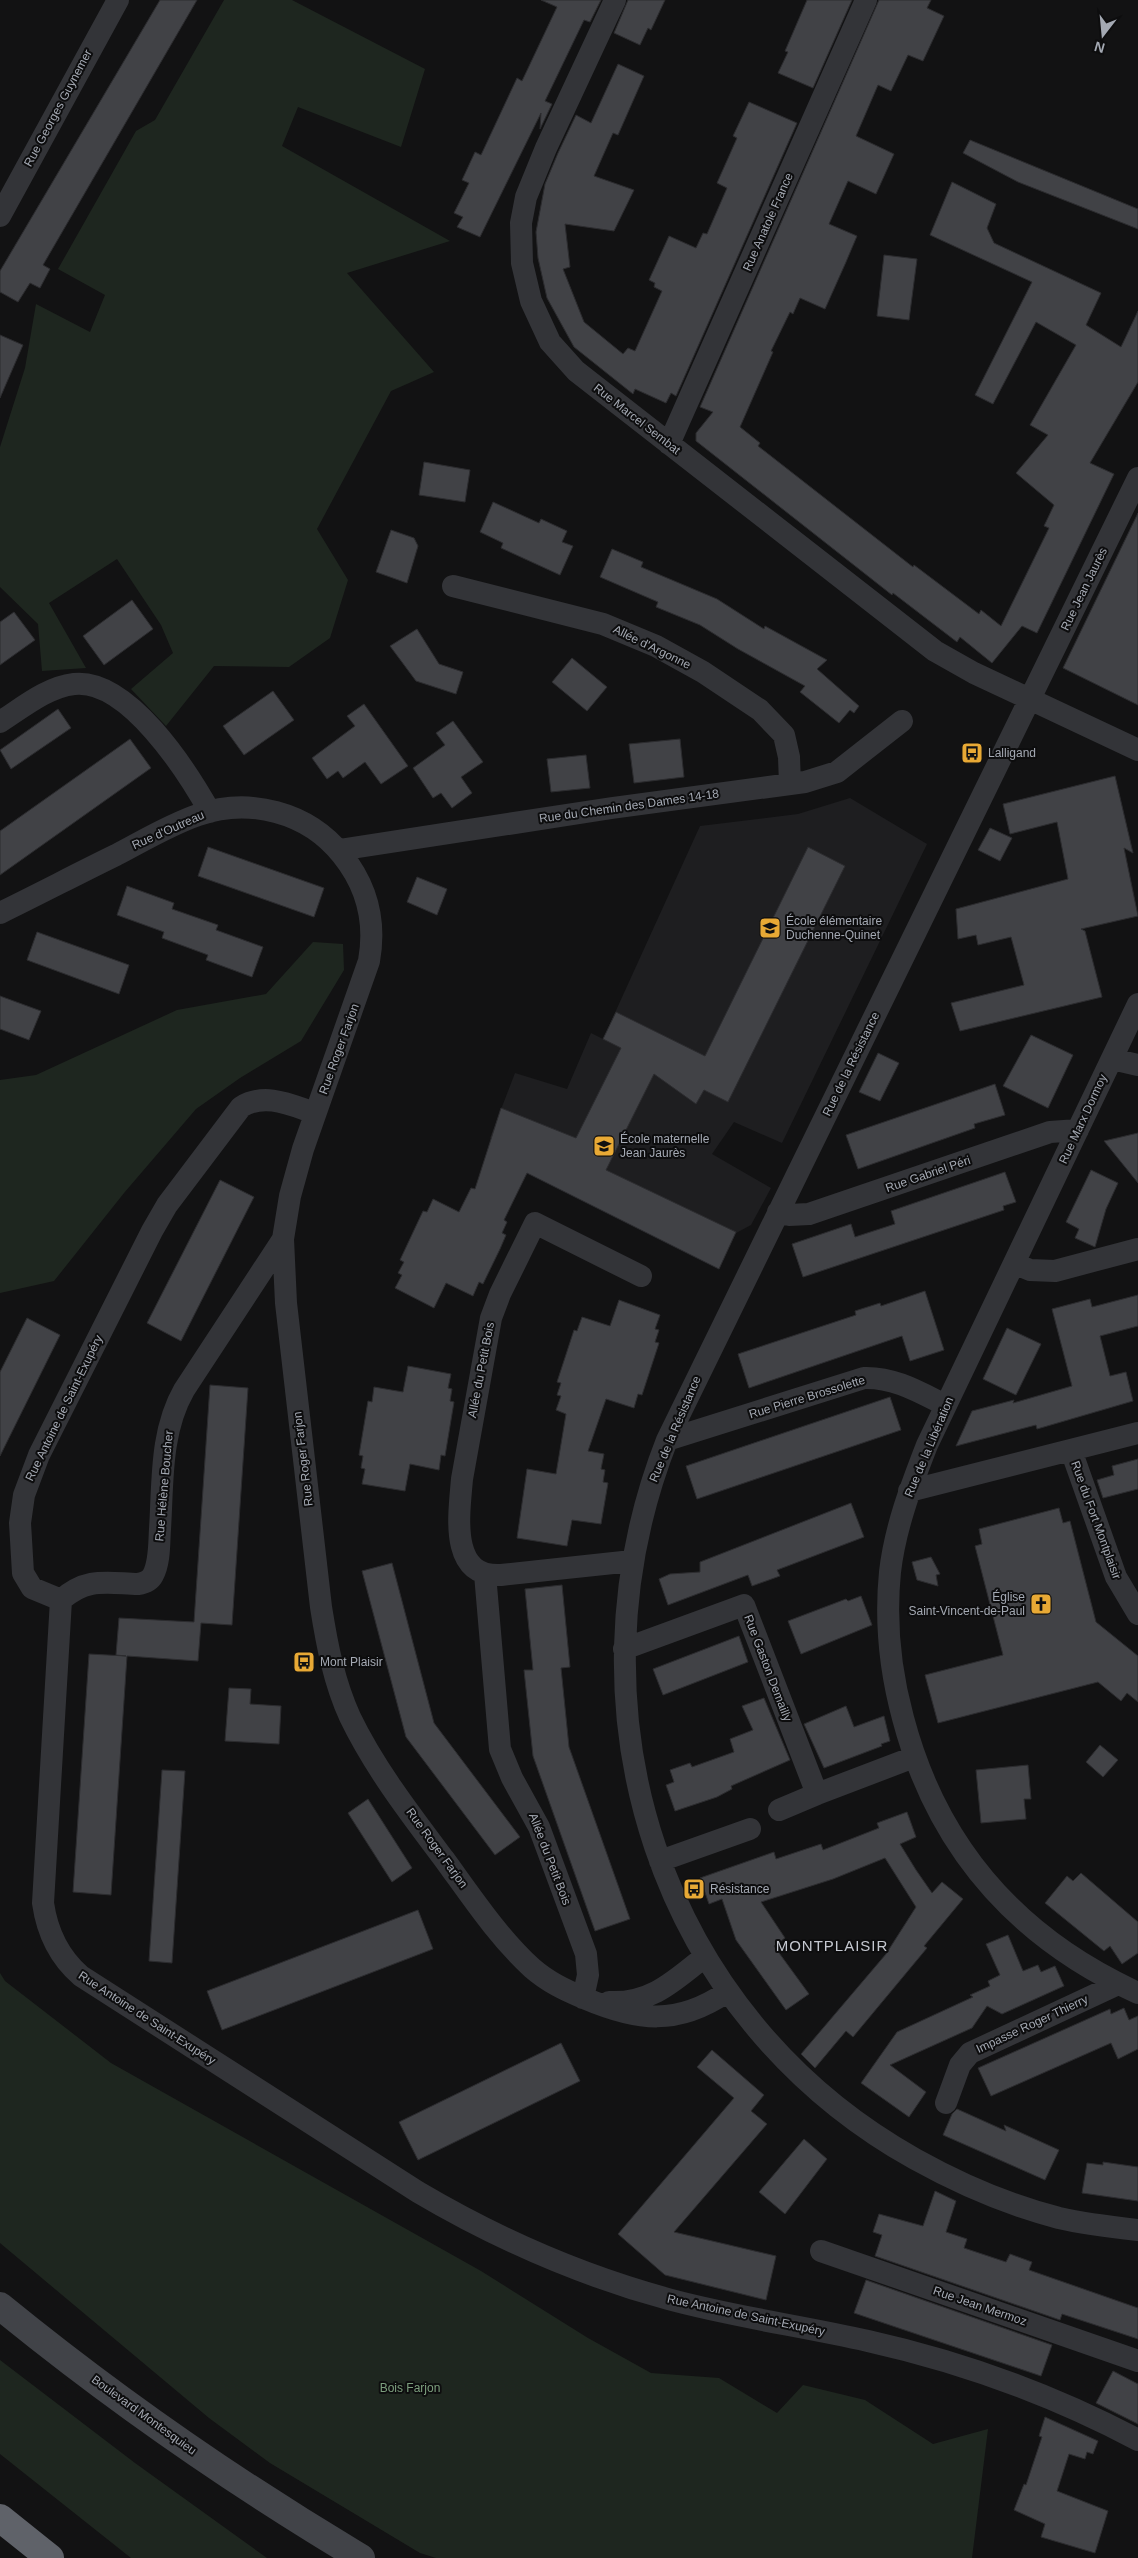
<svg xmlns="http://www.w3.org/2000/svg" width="1138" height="2558" font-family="Helvetica,sans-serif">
  <rect width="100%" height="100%" fill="#121213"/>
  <path fill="#1e1e20" d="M850,798L927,844L782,1143L734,1122L712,1154L771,1188L751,1225L736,1233L719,1269L487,1153L492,1139L490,1138L515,1073L567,1089L591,1033L603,1039L700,826L798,814Z"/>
  <path fill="#1e261f" d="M224,0H292L425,69L401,147L298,107L282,146L450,241L347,273L434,372L391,391L317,529L348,580L330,638L289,667L214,666L166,726L131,689L173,653L161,625L117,559L49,603L86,668L42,671L38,624L0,587V447L25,368L36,304L90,332L105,295L58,269L136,131L155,120Z
    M313,942L343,944L344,970L301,1041L240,1078L196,1109L124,1193L54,1281L0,1293V1080L36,1075L177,1010L266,994Z
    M0,1973L5,1981L111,2063L481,2271L588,2338L651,2373L719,2378L777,2413L803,2385L865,2400L933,2444L988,2429L972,2558H436L420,2553L270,2463L209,2418L0,2243Z
    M0,2360L135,2463L267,2558H131L0,2454Z"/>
  <path fill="#414246" stroke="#2c2c2f" d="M160,0H197L43,265L50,269L40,288L30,283L18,302L0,292V271Z
    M541,0H601L590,22L584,20L545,101L552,104L540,129L541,113L480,237L457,227L463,217L454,213L469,183L462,180L475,152L481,155L517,78L522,81L557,7Z
    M628,0H665L651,30L648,28L640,45L614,33Z
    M807,0H852L813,88L778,73L788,52L785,51Z
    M879,0H931L927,8L944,16L923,61L908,55L891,91L878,85L856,136L894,154L876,194L848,181L829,224L857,236L846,262L825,309L800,298L793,314L790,312L771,351L773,352L740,427L760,443L758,446L913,567L914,565L979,614L981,610L1001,626L1049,528L1044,526L1054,505L1016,473L1048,435L1030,425L1076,345L1036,322L993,404L975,395L1032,282L930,235L952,182L996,204L987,228L994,243L1101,293L1086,325L1121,347L1138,311V382L1090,463L1114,474L1037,633L1022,626L992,663L960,637L957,642L893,593L892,595L696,441V433L713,412L700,407Z
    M618,64L644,76L618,135L613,133L594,176L634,190L614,231L565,224L570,267L563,269L584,322L623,354L628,348L635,351L662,291L654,287L655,283L649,280L669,236L696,248L703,233L707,234L727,188L717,183L737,138L733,136L749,102L797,123L676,396L671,393L666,403L635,389L633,394L574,347L547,298L538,258L536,232L545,184L558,153L576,115L591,123Z
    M970,140L1138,209V229L1018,182L963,153Z
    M884,255L917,259L909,320L877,316Z
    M0,335L23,345L0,398Z
    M424,462L470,470L465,502L419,495Z
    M493,502L539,523L541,519L567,531L562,542L573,546L560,575L501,548L503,543L480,532Z
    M1138,513V705L1063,668Z
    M391,530L414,538L418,546L407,583L376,572Z
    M612,549L643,562L641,567L717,599L764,629L765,626L827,660L817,669L859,706L854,713L850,710L839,723L800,692L805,686L738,649L700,625L656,607L658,602L600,577Z
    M132,600L153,629L104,665L83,636Z
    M14,612L35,640L0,665V622Z
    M417,629L439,664L463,672L456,694L416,681L390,646Z
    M572,658L607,687L587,711L552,682Z
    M273,691L294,720L244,755L223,726Z
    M364,704L408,766L381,784L365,762L343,778L338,771L327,779L312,758L355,726L347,716Z
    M58,709L71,728L11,769L0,750Z
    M453,721L483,762L461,777L472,793L452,808L441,793L433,798L413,768L445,745L436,733Z
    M130,739L151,768L0,875V831Z
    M680,739L684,777L634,783L629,744Z
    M586,755L590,788L551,792L547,759Z
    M1115,776L1133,853L1124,848L1138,916L1081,929L1085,931L1102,997L960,1031L951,1003L1024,985L1011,937L978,945L976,935L958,939L956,909L1068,879L1057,822L1010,834L1003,804Z
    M990,828L1012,838L1000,861L978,850Z
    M208,847L324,888L314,917L198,876Z
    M808,847L845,866L728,1102L704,1090L696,1104L654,1074L606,1170L736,1232L719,1269L527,1173L504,1220L507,1222L502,1233L506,1235L500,1249L483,1284L479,1282L473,1296L446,1283L434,1308L395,1288L402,1275L398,1273L404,1262L400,1260L423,1211L427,1212L433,1199L459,1212L471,1188L475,1189L501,1108L576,1138L621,1048L603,1039L616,1012L705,1056Z
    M417,877L447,889L437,915L407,902Z
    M127,886L174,903L172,909L218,925L216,930L263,947L252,977L206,960L208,955L162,938L164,932L117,915Z
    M37,932L129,965L119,994L27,960Z
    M0,996L41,1011L29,1040L0,1029Z
    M1031,1035L1073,1055L1048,1108L1003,1086Z
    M878,1053L899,1063L880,1101L859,1092Z
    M995,1084L1005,1115L974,1124L975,1128L858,1169L846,1135Z
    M1138,1133V1183L1104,1141Z
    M1091,1170L1118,1183L1106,1209L1095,1247L1075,1238L1079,1229L1066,1222Z
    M1005,1172L1016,1202L1003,1206L1004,1210L803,1277L792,1244L851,1224L855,1237L895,1224L891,1211Z
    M220,1180L254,1197L181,1341L147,1323Z
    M925,1291L944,1350L910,1361L902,1336L749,1388L738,1354L856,1315L855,1311L880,1303L881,1306Z
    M1138,1295V1326L1100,1336L1110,1376L1126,1372L1133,1401L1037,1429L1036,1425L956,1446L972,1411L1014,1400L1013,1403L1072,1386L1052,1309L1090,1299L1092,1307Z
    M619,1300L660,1315L655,1329L659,1330L655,1342L659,1343L642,1395L638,1394L634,1408L606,1399L588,1451L604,1454L601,1469L605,1470L603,1482L608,1483L601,1524L572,1520L567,1546L517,1538L527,1469L556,1474L566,1414L556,1410L561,1396L557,1395L561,1383L557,1382L574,1330L577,1331L582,1317L610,1326Z
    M27,1318L60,1335L0,1456V1372Z
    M1007,1328L1041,1344L1016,1395L983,1379Z
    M408,1366L451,1374L448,1388L452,1389L450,1401L454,1402L445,1456L441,1455L439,1470L410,1464L405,1491L362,1484L365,1469L361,1468L363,1456L359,1455L368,1401L372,1402L374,1387L403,1392Z
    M210,1385L248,1388L232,1625L201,1623L198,1661L127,1656L111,1895L73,1892L89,1654L126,1656L116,1655L119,1618L194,1622Z
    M890,1397L901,1430L697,1499L686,1466Z
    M1138,1459V1489L1103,1498L1097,1480L1114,1475L1112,1466Z
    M851,1503L864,1537L777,1570L780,1576L752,1586L748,1575L668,1605L659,1579L670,1574L700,1572V1562Z
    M1059,1508L1063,1523L1070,1521L1096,1622L1138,1656V1702L1127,1693L1121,1701L1098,1682L938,1723L925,1675L1003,1655L975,1546L982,1544L979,1529Z
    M931,1557L940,1574L936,1575L938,1586L917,1580L912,1562Z
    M392,1563L434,1723L520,1837L495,1855L406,1737L362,1571Z
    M562,1585L570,1667L561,1668L569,1747L630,1919L595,1931L533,1756L524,1670H533L525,1589Z
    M861,1596L872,1625L801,1654L788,1621L846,1599L848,1601Z
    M739,1636L748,1662L663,1695L653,1669Z
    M229,1688L251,1689L250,1704L281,1706L279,1744L225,1741Z
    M764,1698L790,1760L731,1786L732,1789L717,1797L675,1811L666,1785L674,1782L670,1770L690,1763L692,1767L734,1752L730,1739L753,1730L742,1706Z
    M846,1706L854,1727L884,1716L890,1741L881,1744L882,1746L824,1768L804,1724Z
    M1100,1745L1118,1760L1103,1777L1086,1762Z
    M1028,1765L1031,1799H1024L1026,1819L981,1823L976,1770Z
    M162,1770L185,1771L172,1963L149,1961Z
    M368,1799L412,1868L392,1882L348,1813Z
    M907,1812L916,1837L900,1844L916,1870L932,1893L942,1882L963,1899L924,1946L927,1948L853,2037L846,2031L815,2068L801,2054L886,1954L916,1907L885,1858L833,1879L761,1902L785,1938L774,1946L809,1994L786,2010L736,1940L722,1899L709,1904L700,1878L774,1852L776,1859L821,1844L823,1850L879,1828L877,1823Z
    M1081,1873L1138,1922V1953L1122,1964L1110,1946L1104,1951L1045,1903L1067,1876L1073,1881Z
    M418,1910L433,1949L222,2030L207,1991Z
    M1008,1935L1023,1971L1038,1965L1041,1972L1055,1966L1064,1986L1002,2014L987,2006L972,2028L890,2065L926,2092L909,2117L861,2083L897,2032L973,1997L970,1995L990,1986L988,1981L1000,1975L986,1944Z
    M1124,2008L1129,2020L1138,2016V2049L1118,2059L1111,2043L991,2096L978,2068L1110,2009L1111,2014Z
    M561,2043L580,2081L418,2160L399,2122Z
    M712,2050L764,2095L751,2111L767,2124L674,2232L776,2256L766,2300L665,2275L618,2234L734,2098L697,2067Z
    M957,2109L1006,2131L1004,2125L1059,2150L1045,2180L943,2135L952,2114Z
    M804,2139L827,2159L785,2214L759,2192Z
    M1103,2162L1138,2167V2201L1082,2193L1087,2163L1103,2165Z
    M935,2191L956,2201L946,2232L967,2239L964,2248L1006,2262L1010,2254L1032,2262L1029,2270L1138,2308V2339L1062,2314L1060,2320L875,2256L882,2235L873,2232L879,2214L923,2226Z
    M866,2280L1052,2345L1041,2376L854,2313Z
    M1113,2371L1138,2384V2424L1096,2403Z
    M1045,2417L1098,2441L1093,2454L1087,2452L1085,2459L1069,2454L1057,2491L1108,2511L1095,2553L1041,2537L1045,2524L1014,2510L1024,2484L1026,2485L1042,2437L1039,2436Z"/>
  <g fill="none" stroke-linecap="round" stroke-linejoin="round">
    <path stroke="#333438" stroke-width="22" d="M615,0L546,148L526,197L521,223L522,263L531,301L550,342L576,371L935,651L974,673L1138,750
      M0,216L118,0
      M669,444L866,0
      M1138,478L667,1440C561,1710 659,2016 915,2159C960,2184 1008,2205 1059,2218C1085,2224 1111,2227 1138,2230
      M453,586L603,624L656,646L703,672L760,710L784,735L789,757L790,784
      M0,722C22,708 47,687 74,684C128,678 187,771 210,812
      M339,850L612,808L805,782L837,772L902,721
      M0,913C39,894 77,874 116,855C143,841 169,825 198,815C249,797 308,812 342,855C367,886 376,922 369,961L303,1149L290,1196L283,1239L286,1303L321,1607C327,1645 334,1682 350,1717C374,1767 410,1814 444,1859C471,1896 498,1937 532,1968C548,1982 565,1990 584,1998C638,2021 677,2026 727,1992
      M1138,1004L927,1445C911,1486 895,1528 890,1572C885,1622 890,1670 903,1718C937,1847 1017,1938 1138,1993
      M1112,1059L1138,1065
      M778,1212L789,1215L809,1214L1050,1132L1078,1130
      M1014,1263L1030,1270L1055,1271L1138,1249
      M667,1440L864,1378C894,1377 919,1392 945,1405
      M1071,1450L1116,1577L1138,1614
      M909,1491L1138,1433
      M632,1561L501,1575C449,1578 459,1515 462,1479L491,1318L500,1294L535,1223L641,1276
      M485,1574L500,1749L512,1778L539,1827L586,1954L588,1975L583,1998
      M61,1600L43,1903C47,1931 59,1957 81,1976L418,2192C496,2238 580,2275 668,2299C734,2317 802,2326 868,2341C962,2362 1053,2395 1138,2440
      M61,1600L32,1588L23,1573L20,1523L24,1495L39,1455L152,1231L167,1205L241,1107C265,1092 291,1105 315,1113
      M61,1600C87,1577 106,1583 138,1584C145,1583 150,1581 153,1575C160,1562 159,1543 160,1529C163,1482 160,1432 184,1390L283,1239
      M624,1649L744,1605L817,1794L779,1810
      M817,1794L914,1757
      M660,1861L750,1829
      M609,2002C650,2004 673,1982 704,1957
      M946,2103L960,2065L970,2053L1118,1984
      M821,2251L1138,2361"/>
    <path stroke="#414348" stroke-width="28" d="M0,2306C114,2399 235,2483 361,2558"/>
    <path stroke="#5f6269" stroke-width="28" d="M0,2518L50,2558"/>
  </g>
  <defs>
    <g id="bus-square" transform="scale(1.125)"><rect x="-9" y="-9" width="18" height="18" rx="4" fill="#e8a935" stroke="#0d0d0e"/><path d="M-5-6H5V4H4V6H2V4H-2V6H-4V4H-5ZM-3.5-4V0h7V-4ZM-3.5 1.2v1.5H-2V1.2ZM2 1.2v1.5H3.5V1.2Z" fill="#111"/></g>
    <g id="school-square" transform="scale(1.125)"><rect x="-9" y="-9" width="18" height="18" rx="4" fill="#e8a935" stroke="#0d0d0e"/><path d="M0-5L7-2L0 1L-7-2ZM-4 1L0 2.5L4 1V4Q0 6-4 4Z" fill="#111"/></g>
    <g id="church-square" transform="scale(1.125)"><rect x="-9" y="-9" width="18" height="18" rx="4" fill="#e8a935" stroke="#0d0d0e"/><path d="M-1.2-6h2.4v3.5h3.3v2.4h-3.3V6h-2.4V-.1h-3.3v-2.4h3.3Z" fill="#111"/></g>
  </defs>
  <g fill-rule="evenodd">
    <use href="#bus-square" x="972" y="753"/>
    <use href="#school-square" x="770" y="928"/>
    <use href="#school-square" x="604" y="1146"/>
    <use href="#church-square" x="1041" y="1604"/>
    <use href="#bus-square" x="304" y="1662"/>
    <use href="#bus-square" x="694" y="1889"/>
  </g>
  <g text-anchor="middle" stroke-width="4" stroke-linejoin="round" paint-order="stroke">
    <g font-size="12" fill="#a4a9b3" stroke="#0d0d0e">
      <text transform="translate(58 108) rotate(-62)" y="4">Rue Georges Guynemer</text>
      <text transform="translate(768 222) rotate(-66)" y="4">Rue Anatole France</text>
      <text transform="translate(637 419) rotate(38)" y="4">Rue Marcel Sembat</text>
      <text transform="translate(1084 589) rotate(-64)" y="4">Rue Jean Jaurès</text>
      <text transform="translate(652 647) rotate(26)" y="4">Allée d'Argonne</text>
      <text transform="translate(629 806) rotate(-8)" y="4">Rue du Chemin des Dames 14-18</text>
      <text transform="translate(168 830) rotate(-24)" y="4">Rue d'Outreau</text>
      <text transform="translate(339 1049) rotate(-70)" y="4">Rue Roger Farjon</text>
      <text transform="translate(851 1064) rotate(-64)" y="4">Rue de la Résistance</text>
      <text transform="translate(1083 1119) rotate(-65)" y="4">Rue Marx Dormoy</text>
      <text transform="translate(928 1174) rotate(-19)" y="4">Rue Gabriel Péri</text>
      <text transform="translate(481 1370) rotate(-79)" y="4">Allée du Petit Bois</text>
      <text transform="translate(807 1397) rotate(-17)" y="4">Rue Pierre Brossolette</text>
      <text transform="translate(64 1408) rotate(-64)" y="4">Rue Antoine de Saint-Exupéry</text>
      <text transform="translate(675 1429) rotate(-67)" y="4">Rue de la Résistance</text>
      <text transform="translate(929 1447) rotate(-67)" y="4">Rue de la Libération</text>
      <text transform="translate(303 1459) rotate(-97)" y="4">Rue Roger Farjon</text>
      <text transform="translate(164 1486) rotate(-85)" y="4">Rue Hélène Boucher</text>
      <text transform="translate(1096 1520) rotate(70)" y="4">Rue du Fort Montplaisir</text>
      <text transform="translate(768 1668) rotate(69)" y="4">Rue Gaston Demailly</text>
      <text transform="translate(437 1848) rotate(54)" y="4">Rue Roger Farjon</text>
      <text transform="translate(550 1859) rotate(69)" y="4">Allée du Petit Bois</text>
      <text transform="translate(147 2018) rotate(33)" y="4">Rue Antoine de Saint-Exupéry</text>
      <text transform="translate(1032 2024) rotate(-25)" y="4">Impasse Roger Thierry</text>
      <text transform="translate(980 2306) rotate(19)" y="4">Rue Jean Mermoz</text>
      <text transform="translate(746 2315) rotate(12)" y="4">Rue Antoine de Saint-Exupéry</text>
      <text transform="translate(144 2415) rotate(36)" y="4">Boulevard Montesquieu</text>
    </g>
    <g font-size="12" fill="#a4a9b3" stroke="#0d0d0e" text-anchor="start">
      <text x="988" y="757">Lalligand</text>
      <text x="786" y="925">École élémentaire<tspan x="786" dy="14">Duchenne-Quinet</tspan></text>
      <text x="620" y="1143">École maternelle<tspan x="620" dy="14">Jean Jaurès</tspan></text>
      <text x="1025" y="1601" text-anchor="end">Église<tspan x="1025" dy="14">Saint-Vincent-de-Paul</tspan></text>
      <text x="320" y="1666">Mont Plaisir</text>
      <text x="710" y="1893">Résistance</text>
    </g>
    <g font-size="12" fill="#7c9e7d" stroke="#0d0d0e">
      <text x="410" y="2392">Bois Farjon</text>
    </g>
    <g font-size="15" letter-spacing="1" fill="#c5c8d0" stroke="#0d0d0e">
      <text x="832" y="1951">MONTPLAISIR</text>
    </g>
  </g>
  <g transform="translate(1103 35) rotate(196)" stroke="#0d0d0e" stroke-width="4" paint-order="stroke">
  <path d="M0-4L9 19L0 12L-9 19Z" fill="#a4a9b3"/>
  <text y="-8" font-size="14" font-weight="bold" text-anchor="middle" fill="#a4a9b3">N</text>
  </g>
</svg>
